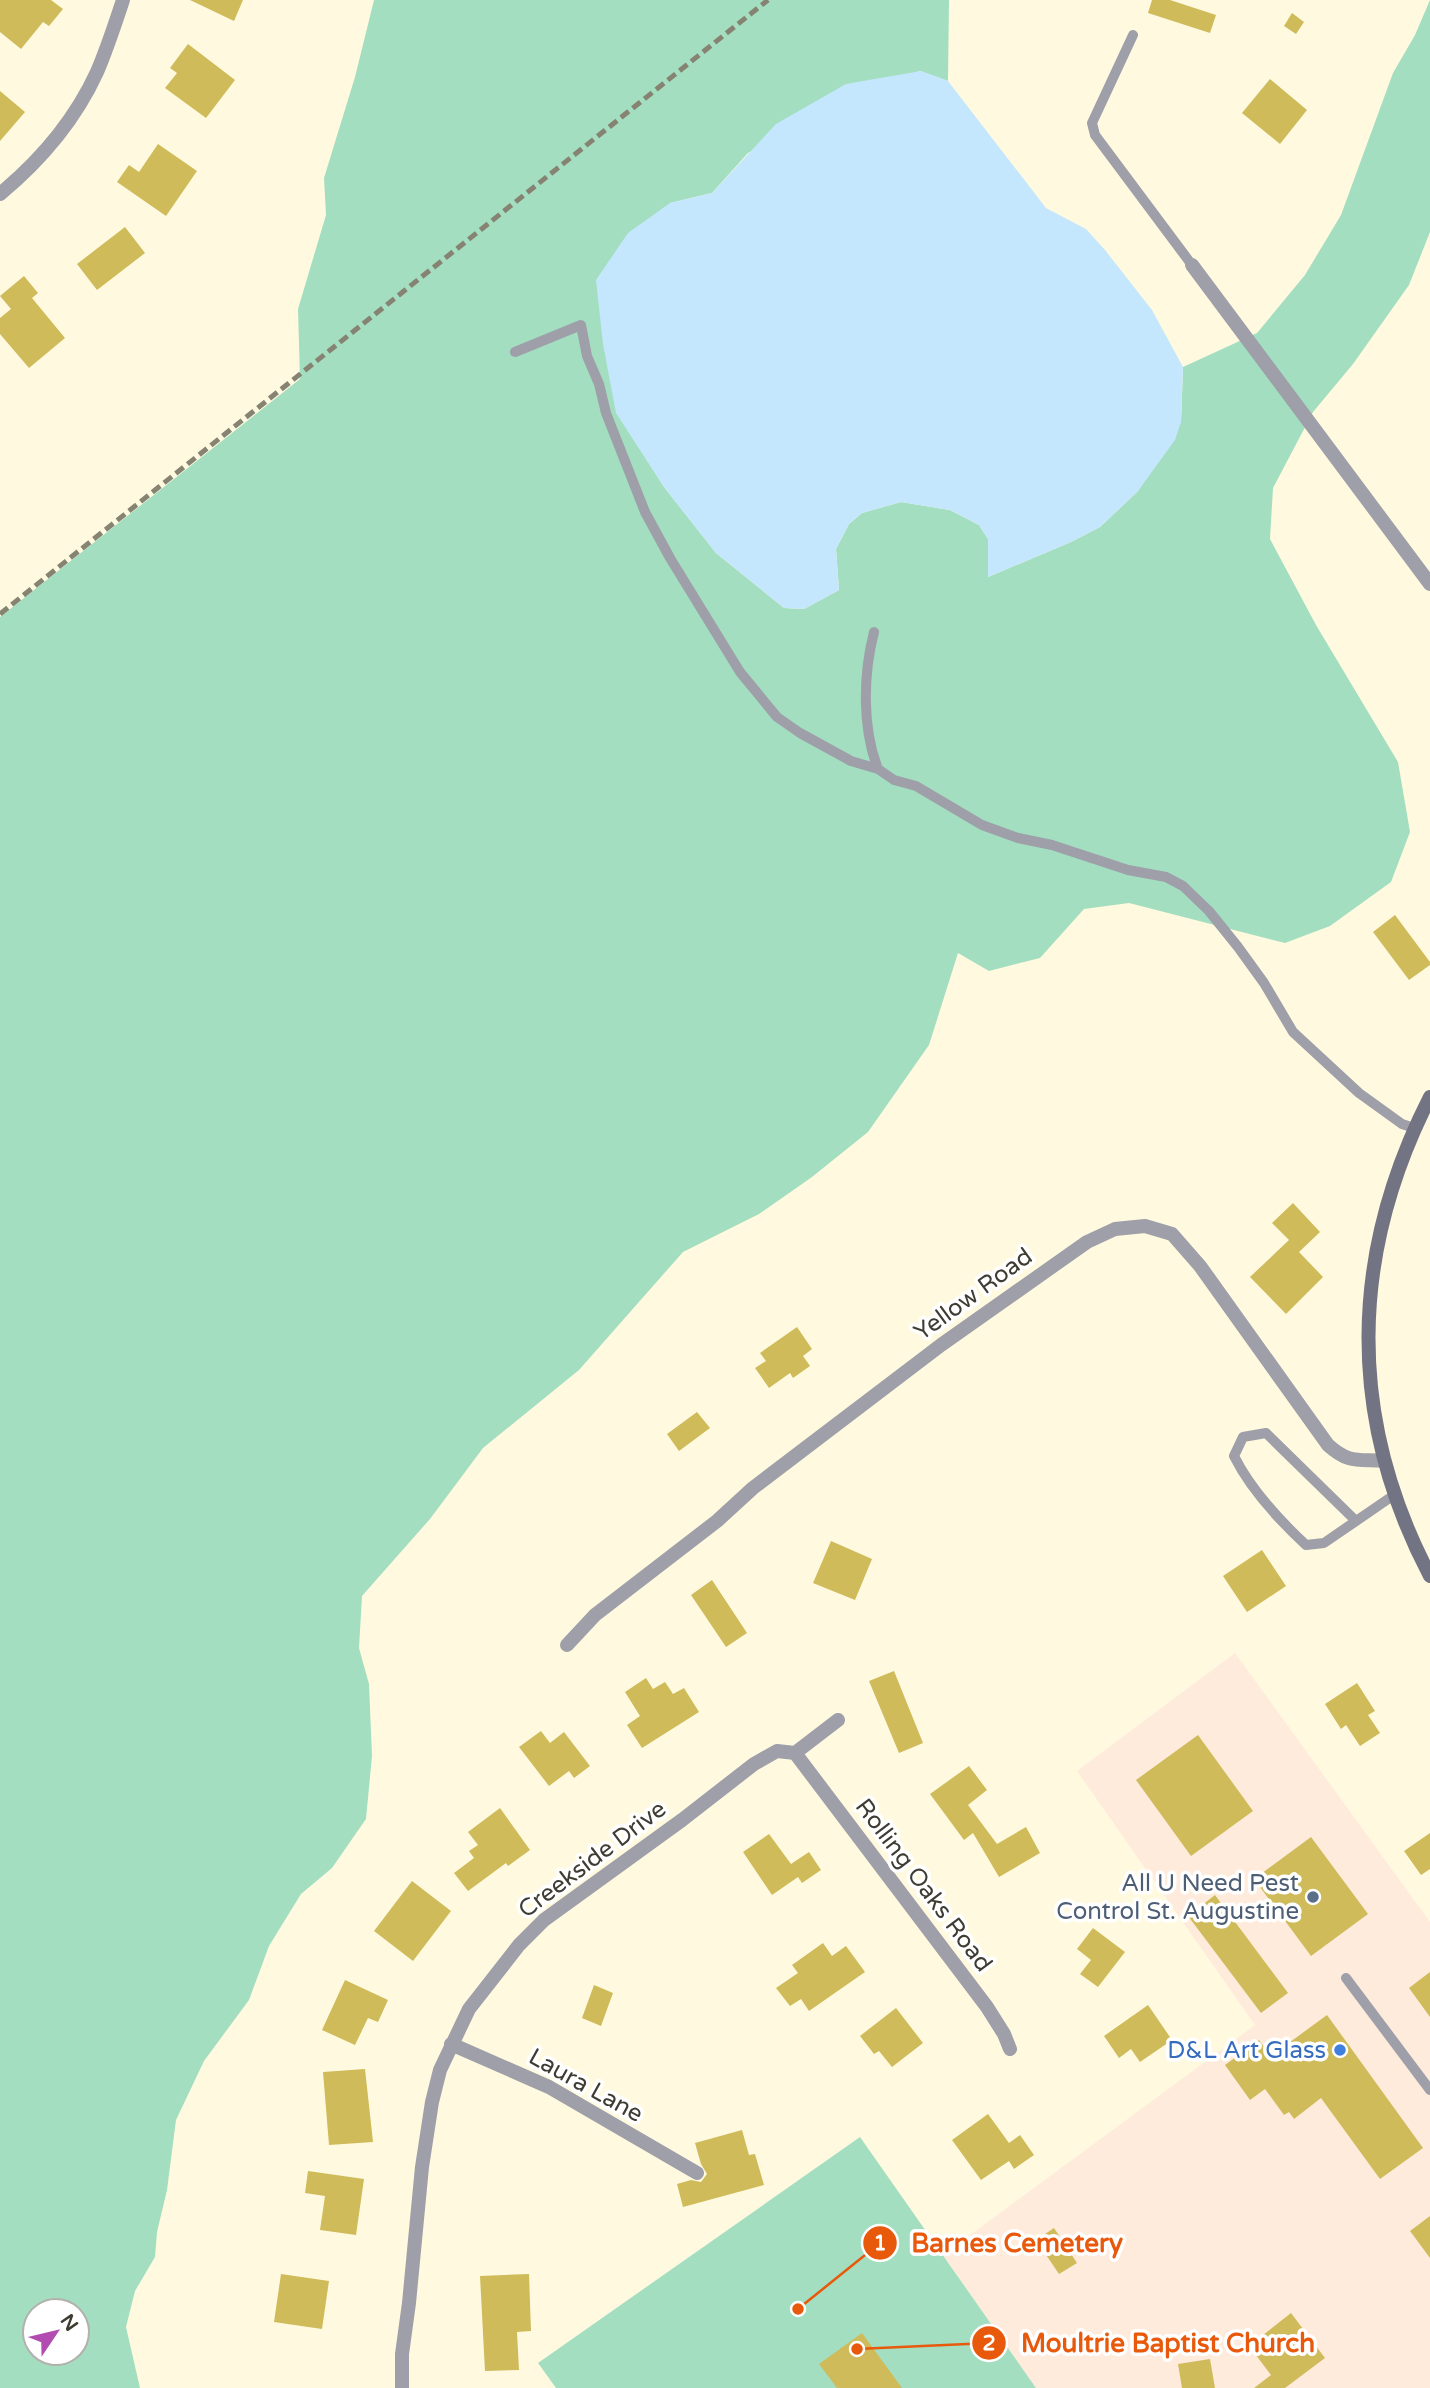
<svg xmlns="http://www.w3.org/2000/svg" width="1430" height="2388" font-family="'Varela Round',sans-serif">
  <rect width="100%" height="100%" fill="#fffadf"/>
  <path fill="#feebdb" d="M1235,1653L1430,1922V2388H1036L943,2255L1255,2025L1077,1771Z"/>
  <path fill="#a4dec0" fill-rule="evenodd" d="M374,0H949L948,81L920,71L748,153L712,193L670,203L617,413L664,487L716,553L784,608L804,609L839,590L836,549L849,524L862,513L901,502L950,510L979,525L988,539V577L1071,542L1100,527L1138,491L1181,422L1183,367L1257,333L1305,275L1341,215L1393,73L1415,35L1430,0V232L1409,285L1353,364L1313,412L1273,488L1270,539L1316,625L1398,762L1410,832L1391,882L1330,926L1285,943L1129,903L1084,909L1040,958L989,971L958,953L929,1045L868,1132L812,1177L759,1214L683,1252L579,1370L483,1448L430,1519L362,1596L359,1648L369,1684L372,1756L366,1819L332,1868L301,1894L269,1946L249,2000L204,2061L176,2120L167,2190L157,2232L155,2257L135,2291L126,2327L140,2388H0V617L300,379L298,309L326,215L324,178L355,77ZM35,2311H77V2353H35Z
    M860,2137L1036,2388H556L538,2363Z"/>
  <path fill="#c4e7fe" d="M921,71L948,81L1046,208L1086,229L1105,250L1152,310L1183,367L1181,422L1175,440L1138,491L1100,527L1071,542L988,577V539L979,525L950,510L901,502L862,513L849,524L836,549L839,590L804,609L784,608L716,553L664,487L616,413L603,344L596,280L628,233L670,203L712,193L776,124L846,84Z"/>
  <path fill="#cfbb5a" d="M0,0H51L63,9L49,26L43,22L21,49L0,32Z
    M190,0H243L234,21Z
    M1152,0H1170L1216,15L1210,33L1148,13Z
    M1292,13L1304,22L1296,34L1284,26Z
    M188,44L235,80L206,118L165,88L177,73L170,68Z
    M1270,79L1307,110L1280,144L1242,113Z
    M0,91L25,112L0,141Z
    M158,144L197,171L166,216L117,182L129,165L139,172Z
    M125,227L145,253L97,290L77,264Z
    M24,276L38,293L32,298L65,338L29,368L0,334V318L11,309L0,296Z
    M1395,915L1430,962V965L1409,980L1373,932Z
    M1293,1203L1320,1232L1299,1252L1323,1277L1286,1314L1250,1277L1289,1240L1272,1223Z
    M797,1327L812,1349L803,1356L810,1366L793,1378L790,1373L769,1388L755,1368L766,1361L760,1353Z
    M697,1412L710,1428L679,1451L667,1434Z
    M831,1541L872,1559L855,1600L813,1583Z
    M1262,1550L1286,1586L1247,1612L1223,1576Z
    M712,1580L747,1633L726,1647L691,1595Z
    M894,1671L923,1743L899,1753L869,1681Z
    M646,1678L653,1689L665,1682L673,1694L684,1688L699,1712L642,1748L627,1725L640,1716L625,1692Z
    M1357,1683L1375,1711L1368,1715L1380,1733L1360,1746L1346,1725L1341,1729L1325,1704Z
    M541,1731L550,1743L564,1732L590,1766L574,1778L569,1771L549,1786L519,1747Z
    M1198,1735L1253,1811L1191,1856L1136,1780Z
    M969,1766L987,1790L968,1805L997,1844L1026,1827L1040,1853L999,1877L973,1833L964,1840L930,1794Z
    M500,1808L530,1850L508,1866L506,1863L468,1891L454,1873L474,1858L469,1851L478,1845L468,1832Z
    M1430,1833V1869L1421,1875L1404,1851Z
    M769,1834L791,1864L809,1852L821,1870L802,1883L798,1877L772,1895L743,1852Z
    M1311,1837L1368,1914L1311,1956L1254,1879Z
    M412,1881L451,1911L413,1961L374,1931Z
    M1215,1895L1288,1993L1261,2013L1188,1916Z
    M1093,1928L1125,1952L1098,1987L1080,1974L1091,1960L1077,1949Z
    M823,1943L832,1956L846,1946L865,1972L809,2011L801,1999L790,2006L776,1988L798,1973L792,1965Z
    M1430,1972V2017L1409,1988Z
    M345,1980L388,2000L378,2022L368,2018L355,2045L322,2030Z
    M594,1985L613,1993L601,2026L582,2018Z
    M1148,2005L1172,2040L1140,2062L1131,2049L1119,2058L1104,2036Z
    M896,2008L923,2043L892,2067L879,2051L874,2054L860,2036Z
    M1327,2015L1423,2148L1380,2179L1321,2098L1294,2119L1289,2112L1284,2115L1265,2089L1250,2100L1225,2065L1259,2040L1271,2056Z
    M365,2069L373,2142L329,2145L323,2072Z
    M988,2114L1009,2143L1020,2135L1034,2155L1014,2169L1009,2161L981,2180L952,2140Z
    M742,2130L749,2155L755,2154L764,2185L683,2207L677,2184L691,2180L701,2182L707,2174L701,2164L695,2143Z
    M308,2171L364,2179L356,2235L320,2230L325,2196L305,2193Z
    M1430,2216V2258L1410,2231Z
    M1054,2228L1077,2263L1059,2274L1036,2240Z
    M281,2274L329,2281L322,2329L274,2322Z
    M529,2274L531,2331L517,2332L519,2370L485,2371L480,2276Z
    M1291,2313L1325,2358L1285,2388H1254L1271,2375L1249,2346Z
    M862,2333L902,2388H837L819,2364Z
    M1210,2359L1215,2388H1182L1178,2364Z"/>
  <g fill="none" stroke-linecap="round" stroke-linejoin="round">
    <path stroke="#9e9fa9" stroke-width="10" d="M1133,35L1092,123L1095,135L1192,265
      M515,352L581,325L587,356L599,384L606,413L645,512L670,558L740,672L777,717L800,733L851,761L878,769L894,780L916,786L982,825L1018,838L1052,845L1128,870L1166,877L1183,886L1209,911L1238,947L1264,983L1293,1032L1359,1093L1402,1124L1414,1128
      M874,632C863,675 862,728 878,769
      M1355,1520L1266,1433L1243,1437L1234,1456C1251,1490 1278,1519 1306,1545L1324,1543L1394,1495
      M1346,1978L1430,2090"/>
    <path stroke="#9e9fa9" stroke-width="14" d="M0,194C41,160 75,120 97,72C107,49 115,24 123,0
      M1192,265L1430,584
      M567,1645L595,1615L717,1521L753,1488L941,1345L1087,1242L1115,1229L1145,1226L1172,1234L1200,1266L1328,1445C1349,1464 1358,1459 1384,1461
      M795,1753L987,2007L1004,2034L1010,2049
      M451,2044L549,2087L697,2173
      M402,2388V2354L409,2303L422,2167L432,2102L440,2070L469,2009L519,1945L544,1920L682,1820L754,1764L777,1751L795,1753L838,1720"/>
    <path stroke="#737483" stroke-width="14" d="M1430,1097C1349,1256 1347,1418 1430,1576"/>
    <path stroke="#868373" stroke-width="5" stroke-dasharray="10 5" stroke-linecap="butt" d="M0,614L768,0"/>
  </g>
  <circle fill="#5c6f8a" stroke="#fff" stroke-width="2.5" cx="1313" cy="1897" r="7"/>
  <circle fill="#3f7fe0" stroke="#fff" stroke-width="2.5" cx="1340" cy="2050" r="7"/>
  <g text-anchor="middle" stroke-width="7" stroke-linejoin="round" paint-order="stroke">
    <g font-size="24" fill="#3f3d33" stroke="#fff">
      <text transform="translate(973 1294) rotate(-36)" y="8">Yellow Road</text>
      <text transform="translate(592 1859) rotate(-37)" y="8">Creekside Drive</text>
      <text transform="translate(924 1885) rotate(53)" y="8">Rolling Oaks Road</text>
      <text transform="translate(586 2085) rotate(29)" y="8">Laura Lane</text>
    </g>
    <g font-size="24" fill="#4e5e75" stroke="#fff" text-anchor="end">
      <text x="1299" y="1891">All U Need Pest<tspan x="1299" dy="28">Control St. Augustine</tspan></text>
    </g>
    <g font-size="24" fill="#366cbe" stroke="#fff" text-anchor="end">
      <text x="1326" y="2058">D&amp;L Art Glass</text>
    </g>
  </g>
  <path fill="none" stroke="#e8590c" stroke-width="2.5" d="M798 2309L880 2243M857 2349L989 2343"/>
  <g fill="#e8590c" stroke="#fff" stroke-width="2.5">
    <circle cx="798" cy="2309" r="7"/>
    <circle cx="857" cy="2349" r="7"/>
    <circle cx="880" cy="2243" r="18"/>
    <circle cx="989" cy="2343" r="18"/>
  </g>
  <g font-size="21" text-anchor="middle" font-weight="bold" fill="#fff">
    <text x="880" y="2250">1</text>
    <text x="989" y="2350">2</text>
  </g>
  <g font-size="26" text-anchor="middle" font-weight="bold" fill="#e8590c" stroke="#fff" stroke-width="7" stroke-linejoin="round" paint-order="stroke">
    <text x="1017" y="2252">Barnes Cemetery</text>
    <text x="1168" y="2352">Moultrie Baptist Church</text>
  </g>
  <g transform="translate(56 2332) rotate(55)"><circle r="33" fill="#ffffff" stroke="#b2b1ad" stroke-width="2"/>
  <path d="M0-5L12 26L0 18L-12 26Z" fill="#b24cb0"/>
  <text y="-10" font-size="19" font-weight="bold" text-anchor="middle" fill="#3f3d33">N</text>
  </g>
</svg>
